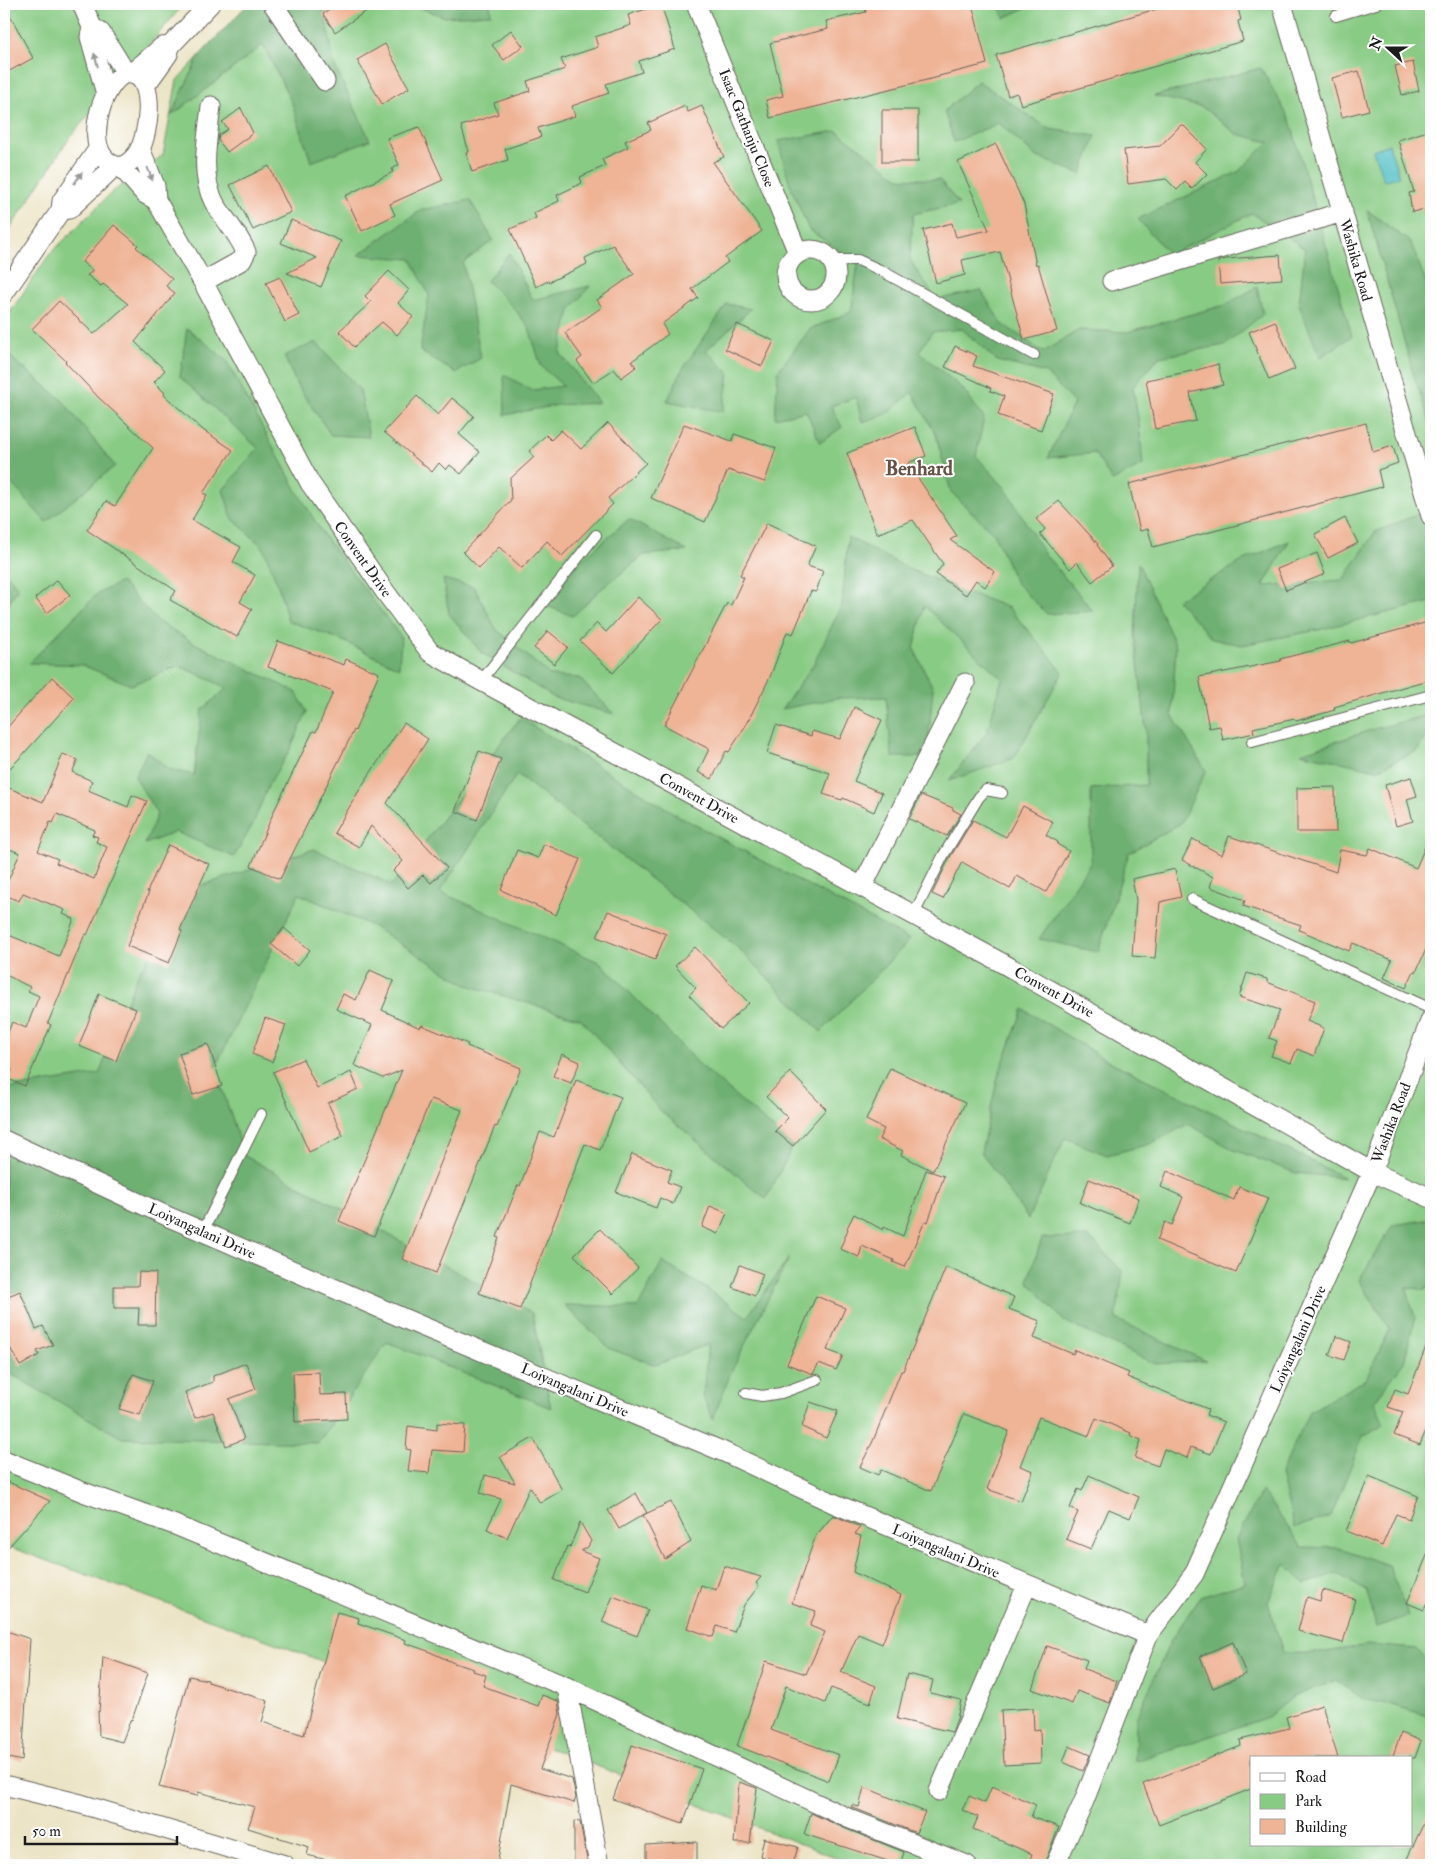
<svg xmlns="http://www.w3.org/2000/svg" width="1435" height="1869" font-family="'IM FELL Double Pica',serif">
  <rect width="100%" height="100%" fill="#fff"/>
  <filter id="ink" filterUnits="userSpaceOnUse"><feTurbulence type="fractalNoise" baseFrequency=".02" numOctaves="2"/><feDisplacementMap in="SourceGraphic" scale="10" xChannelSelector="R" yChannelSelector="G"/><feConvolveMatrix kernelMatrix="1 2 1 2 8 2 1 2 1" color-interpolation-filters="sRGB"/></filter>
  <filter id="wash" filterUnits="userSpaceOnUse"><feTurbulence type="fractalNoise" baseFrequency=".0096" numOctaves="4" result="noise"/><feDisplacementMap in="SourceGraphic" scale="20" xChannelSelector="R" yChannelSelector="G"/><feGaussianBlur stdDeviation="1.12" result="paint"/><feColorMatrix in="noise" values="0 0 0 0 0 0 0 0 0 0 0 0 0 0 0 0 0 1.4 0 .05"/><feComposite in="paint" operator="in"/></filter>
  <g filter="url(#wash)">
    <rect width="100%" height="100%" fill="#ece4c6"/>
    <path fill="#88cb84" stroke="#527450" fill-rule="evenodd" d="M4,4H184L70,137L4,238Z
      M248,4H1431V1865H856L264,1639L4,1545V321L49,255L111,193L163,155L177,80ZM1251,1758H1411V1845H1251Z"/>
    <path fill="#6eaf72" stroke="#456647" d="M248,4H323L335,67L370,140L311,162L292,103L263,45L171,116L199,56Z
      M410,4H490L491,14L445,17Z
      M998,4H1035L1004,18Z
      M1261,68L1290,120L1352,336L1320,358L1299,304L1305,249L1252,213L1170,255L1138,219L1238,172L1269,142L1237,134L1202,107L1154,96Z
      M978,81L1049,129L1096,136L1081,174L1035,156L999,123L954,142L944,111Z
      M837,131L899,178L940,180L959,204L913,214L910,260L936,300L981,290L1001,323L1043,352L1079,330L1127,332L1225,305L1257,287L1263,314L1225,345L1159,357L1133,387L1139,424L1143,465L1112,481L1095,453L1048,458L1074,403L1046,373L997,361L962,329L932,332L919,352L962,388L984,418L976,456L1006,489L1043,552L1093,611L1047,614L1016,583L994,534L951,492L936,435L912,392L887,414L862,422L856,397L831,406L842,427L820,443L806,411L775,418L778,371L810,329L851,312L858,263L809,230L790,185L778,141Z
      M470,200L493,240L463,263L481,358L456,373L420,351L429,295L411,259L358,255L421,210Z
      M1367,210L1411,243L1431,296V426L1414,376Z
      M509,253L533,300L590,286L570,310L560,353L599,403L558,405L505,415L504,375L532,390L563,386L541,366L529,328L513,307L487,281Z
      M727,304L751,309L706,350L729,373L723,412L667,401L682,370Z
      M187,328L226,360L297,491L324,536L401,637L399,668L339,639L288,621L279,588L263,547L232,518L223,490L258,448L180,377Z
      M316,342L360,390L369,437L331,435L297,385L284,356Z
      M8,355L62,400L115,466L46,522L4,475V359Z
      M1431,509V602L1318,630L1242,645L1212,639L1177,600L1244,560L1289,541L1263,586L1343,580L1375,532Z
      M629,519L687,551L644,555L600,590L573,616L534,601Z
      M848,537L911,570L1009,608L1063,672L1014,758L949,781L987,732L1002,679L924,606L914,649L933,688L927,757H892L886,697L838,698L782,709L813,665L842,605Z
      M1138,563L1176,646L1172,715L1206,771L1181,823L1129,853L1098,952L1039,939L1091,862V789L1146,785V731L1135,637Z
      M4,570L18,588L4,610Z
      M443,579L474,587L496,629L551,676L579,678L614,714L555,698L482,653L449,614Z
      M121,582L157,621L194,643L296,692L307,712L290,750L269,784L253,824L234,857L176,832L145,844L157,814L135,777L147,751L168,769L194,775L202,710L227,688L180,666L131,685L82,665L29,663L97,594Z
      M1431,714V727L1418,750L1377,770L1301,753L1374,729Z
      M520,718L677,815L910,940L821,1032L737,947L517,774L440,892L601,963L698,1063L793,1146L766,1199L662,1112L581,1019L467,985L372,926L299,894L215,1068L245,1156L532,1313L551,1408L387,1342L318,1443L122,1438L4,1370L5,1089L99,1074L137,976L191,889L314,849L392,885Z
      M1023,1009L1103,1058L1345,1178L1296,1173L1234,1150L1188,1124L1150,1144L1107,1155L1065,1138L1028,1219L981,1152L998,1076Z
      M1431,1219V1284L1425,1290L1406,1287L1415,1317L1404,1362L1374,1402L1384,1424L1363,1436L1331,1516L1294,1528L1281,1474L1309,1412L1366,1379L1390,1329L1359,1280L1393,1225Z
      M1089,1237L1123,1272L1116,1319L1206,1361L1155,1364L1064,1321L1028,1281L1042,1238Z
      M789,1258L731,1372L713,1419L703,1397L708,1344L656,1365L610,1349L564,1305L638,1307L662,1262L707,1289L747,1317Z
      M1262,1491L1302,1547L1340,1548L1388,1565L1409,1616L1376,1627L1367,1590L1336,1573L1305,1584L1285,1564L1268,1602L1283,1653H1319L1368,1645L1417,1649L1431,1663V1717L1396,1706L1363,1699L1336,1680L1293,1697L1268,1717L1135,1761L1136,1719L1171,1640L1200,1597L1245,1583L1236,1539Z"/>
    <path fill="#50bec6" stroke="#366d71" d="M1389,144L1399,176L1384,181L1373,150Z"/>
    <g id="blocks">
      <path fill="#efb395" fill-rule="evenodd" d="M4,4L33,58L4,74Z
        M339,4H377L335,32L323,14Z
        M661,4L675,49L639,61L642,72L606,84L609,93L572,106L575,116L538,128L541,137L505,149L508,160L472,172L466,153L469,152L461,126L498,114L494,103L530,91L527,81L565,69L561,59L598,47L595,37L631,25L628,15Z
        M864,4H972L987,64L939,76V77L770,118L766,100L783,96L770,43L828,29L826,21L866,12Z
        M1174,4H1237L1241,20L1238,21L1243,41L1021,105L1017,93L1008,96L996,55Z
        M511,30L523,46L504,60L492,45Z
        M385,44L409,88L382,104L357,60Z
        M1413,62L1419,91L1402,95L1395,66Z
        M1359,71L1369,110L1342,117L1332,78Z
        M685,106L688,112L702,106L724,157L713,162L762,231L725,258L728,262L692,289L698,298L662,324L668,334L632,361L636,367L621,378L614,369L593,383L577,361L582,357L565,333L602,307L597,300L634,274L613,245L585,258L587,264L549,282L548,281L536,287L510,229L536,218L534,213L559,201L557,195L582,183L580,177L605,166L602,159L628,147L625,141L651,130L648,123Z
        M241,108L253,133L227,152L218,140L219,135L228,129L222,122Z
        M882,110H918V162H882Z
        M1182,124L1207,149L1195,162L1207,174L1192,189L1185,182L1177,190L1166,179L1128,184L1124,150L1160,146Z
        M419,127L443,180L390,204L395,215L362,231L345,196L393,172L392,169L399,165L387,138Z
        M1431,130V208L1412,212L1409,193L1414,192L1398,140Z
        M996,144L1024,204L1036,265L1038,264L1057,331L1024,340L1000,252L962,260L965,275L936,283L923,230L952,223L956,237L989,230L958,162Z
        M269,166L291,212L253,230L230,185Z
        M291,220L341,241L321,287L287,273L317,258L281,243Z
        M114,225L138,245L136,247L172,279L166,286L175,293L135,342L165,370L154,382L165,393L164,395L203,430L233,450L203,493L207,495L192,520L241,547L233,562L255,575L240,602L252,609L237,637L170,600L176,591L87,530L106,501L115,506L153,448L99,398L65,362L66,361L32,329L59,301L94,334L128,304L103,284L101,286L87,275L93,271L82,262Z
        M1280,255L1282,279L1220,284L1218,261L1226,259Z
        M389,271L409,290L398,303L413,317L397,335L382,322L354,347L339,331L371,302L365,296Z
        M280,277L299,315L285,322L266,283Z
        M1275,321L1295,369L1269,380L1249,332Z
        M737,324L774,341L762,366L725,349Z
        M955,346L977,356L973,366L1054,394L1041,430L998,415L1004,396L990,391L991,388L945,367Z
        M1218,364L1223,385L1190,393L1196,421L1155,429L1146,380L1197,370Z
        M417,396L438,415L452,398L474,416L459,434L480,452L461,474L450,465L446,470L439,463L432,472L384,432Z
        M608,423L646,463L608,498L613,504L562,556L547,541L522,568L499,547L479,568L463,552L511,500L510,479L534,457L529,451L546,435L551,440L561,430L581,449Z
        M1366,423L1373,452L1393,446L1398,463L1378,470L1382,487L1153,547L1148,529L1140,531L1129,484Z
        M684,424L732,441L734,434L776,448L765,482L728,470L705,522L651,498Z
        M915,427L926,456L908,463L957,536L950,540L995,572L985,587L976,580L966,595L936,574L943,564L913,520L877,534L847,453Z
        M1059,501L1098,544L1097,545L1112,566L1092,582L1077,562L1070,569L1040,534L1045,529L1036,519Z
        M1345,518L1358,543L1328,558L1315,534Z
        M767,523L816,546L807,566L823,571L816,592L811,591L793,634L787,632L770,677L750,717H751L729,752L726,751L712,779L698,772L709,749L664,725L727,603L731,605L744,577L740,575Z
        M1317,553L1325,574L1286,590L1277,569Z
        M57,580L70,595L47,613L35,598Z
        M638,597L662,619L613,673L580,641L597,623L606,632Z
        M1428,622L1431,632V679L1334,707L1335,710L1296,721L1295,719L1253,728L1254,733L1223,740L1220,726L1209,728L1199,677L1281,661L1280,659L1350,641L1351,643Z
        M548,631L568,647L554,664L534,648Z
        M278,641L344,665L346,659L379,673L355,731L354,730L280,879L251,866L274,811L313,731L316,732L333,692L268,667Z
        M52,677L74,698L18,760L4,774V731Z
        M854,707L882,720L854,781L882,793L874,812L843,798L842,800L823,794L830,773L767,753L776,725L811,736L812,731L840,739Z
        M404,723L428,739L387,803L447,868L431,883L423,875L408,888L393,871L403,861L371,826L359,847L334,833L363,784Z
        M479,751L501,759L477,820L455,811Z
        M63,754L78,760L72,772L92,781L88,790L128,807L132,795L147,801L87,935L85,934L48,1023L51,1025L25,1086L8,1079L12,1070L4,1067V1042L12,1022L26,1028L39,996L28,991L30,987L4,974V933L59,956L74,919L63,914L65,910L23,893L19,901L4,895V890L20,853L4,847V786L43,802ZM57,814L95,830L92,835L98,837L96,842L107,847L94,879L56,863L58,859L38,851L50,822L53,823Z
        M1411,777L1417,796L1407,799L1413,821L1396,826L1385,785Z
        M1335,787L1336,832H1297V788Z
        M921,795L953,808V810L961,814L947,836L909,819Z
        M1023,806L1053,822L1046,835L1058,842L1057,844L1069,851L1046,892L1017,876L1010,889L962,862L943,899L932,894L949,859L973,820L1006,837Z
        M1431,833V938L1416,972L1414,971L1406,988L1384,978L1392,960L1353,943L1349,951L1299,930L1301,925L1243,906L1245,900L1210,887L1213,877L1182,860L1193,839L1222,855L1229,836L1336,872L1340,850L1367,855L1370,848L1416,868Z
        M544,844L580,859L556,915L501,890L517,850L538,858Z
        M168,845L209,864L180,930L182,931L169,963L127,946L149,892H147Z
        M1175,869L1181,897L1160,902L1155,958L1132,956L1136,900L1132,879Z
        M608,911L666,934L655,960L597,937Z
        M284,928L310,950L297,966L271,944Z
        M695,947L749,1003L721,1029L689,995L696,988L675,966Z
        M370,970L394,981L382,1010L420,1028L421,1025L468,1044L467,1046L521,1068L497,1127L495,1126L436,1273L402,1259L462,1110L431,1099L374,1236L339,1221L402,1070L383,1078L354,1065L372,1025L336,1009L343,994L356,1000Z
        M1247,973L1267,979V982L1315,1001L1307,1021L1324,1028L1314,1056L1297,1049L1291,1063L1271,1056L1277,1041L1269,1038L1280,1010L1239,997Z
        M99,994L136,1009L116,1061L79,1046Z
        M265,1018L286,1025L272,1062L252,1054Z
        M208,1044L222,1086L193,1095L179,1053Z
        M562,1054L580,1062L571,1083L553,1076Z
        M303,1059L317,1088L351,1072L358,1089L328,1103L343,1136L309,1152L273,1072Z
        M890,1068L965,1103L933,1171L901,1155L903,1151L879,1139L884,1129L866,1120Z
        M790,1072L826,1109L793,1146L775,1131L788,1118L766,1097Z
        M576,1080L621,1097L600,1150L585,1144L520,1309L479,1293L499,1238L497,1237L518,1185L520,1186L540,1132L554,1137Z
        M632,1154L672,1170L667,1182L680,1187L673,1204L660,1198L656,1208L616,1192Z
        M926,1170L944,1176L928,1222L925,1221L905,1267L893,1262L894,1260L862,1246L859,1257L840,1249L848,1229L847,1228L854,1214L883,1230L884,1227L903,1236Z
        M1167,1171L1234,1200L1239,1187L1268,1198L1236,1273L1157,1240L1165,1222L1172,1225L1183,1197L1161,1187Z
        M1089,1179L1139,1198L1130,1223L1080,1203Z
        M710,1206L727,1213L718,1234L702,1227Z
        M600,1229L638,1268L613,1294L574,1255Z
        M740,1265L763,1274L755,1296L732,1287Z
        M946,1267L1014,1297L1009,1309L1040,1321L1034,1338L1073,1354L1075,1350L1129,1373L1127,1377L1208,1409L1206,1415L1224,1422L1211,1454L1191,1447L1187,1458L1164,1449L1158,1466L1135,1458L1141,1440L1130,1435L1131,1433L1096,1418L1089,1436L1039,1417L1020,1466L1033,1471L1021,1501L987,1489L1009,1431L964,1414L931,1491L881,1470L878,1475L860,1467L873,1441L901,1371H903Z
        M139,1272L156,1273L155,1325H138L139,1308H114V1286H138Z
        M20,1291L36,1329L43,1326L53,1345L37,1351L39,1355L20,1366L4,1337V1298Z
        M816,1296L845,1308L827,1350L843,1356L836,1370L819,1363L813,1374L787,1364Z
        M1336,1336L1351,1342L1344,1360L1329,1355Z
        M1430,1336H1431V1426L1428,1425L1420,1445L1394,1435L1403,1412L1388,1407L1395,1389L1408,1394Z
        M246,1363L256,1389L229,1399L244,1439L226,1446L213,1412L195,1418L185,1392L213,1382V1376Z
        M319,1372L320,1395L346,1394L347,1419L295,1422L293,1373Z
        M133,1374L153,1381L140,1415L119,1409Z
        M810,1402L838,1411L826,1438L802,1427Z
        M437,1423L465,1425L463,1452L432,1450L429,1473L408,1471L411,1450L406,1449L408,1426L437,1430Z
        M533,1438L562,1490L540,1503L530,1487L507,1538L487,1529L501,1499L480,1493L485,1475L515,1483L500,1457Z
        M1089,1475L1139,1497L1130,1518L1109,1509L1091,1549L1066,1539L1078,1512L1070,1508L1078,1489L1082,1491Z
        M1369,1476L1418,1496L1409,1519L1396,1514L1382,1546L1346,1531Z
        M4,1480L50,1501L4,1552Z
        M636,1493L647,1513L643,1515L671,1502L691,1542L665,1559L643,1515L619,1529L608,1510Z
        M833,1515L860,1527L855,1534L861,1536L853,1572L901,1595L882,1644L858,1634L841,1672L876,1686L870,1703L831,1688L825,1703L786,1686L771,1730L839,1755L829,1781L737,1746L766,1661L806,1674L825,1632L810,1626L816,1611L792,1603L817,1532H819Z
        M580,1522L591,1541L588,1547L581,1551L599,1558L585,1592L554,1580L567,1546L570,1547Z
        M1431,1546V1593L1424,1610L1407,1603Z
        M724,1566L761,1577L756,1583L759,1586L744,1605L734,1632L717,1626L713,1637L687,1628L701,1585L716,1590Z
        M1323,1590L1355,1599L1343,1643L1298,1631L1307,1597L1320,1601Z
        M613,1596L648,1610L637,1636L602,1622Z
        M337,1612L359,1618L358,1623L406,1640L405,1643L428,1651L454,1663L474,1669L473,1671L486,1675L483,1686L538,1706L542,1695L558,1701L560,1714L540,1769L572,1779L576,1798L574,1803L511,1784L497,1865H347L307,1855L309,1847L248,1828L255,1807L198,1792L197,1796L159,1787L189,1676L208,1680V1682L268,1701L262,1722L304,1735Z
        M4,1630L30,1639L22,1761L4,1757Z
        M1233,1642L1246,1674L1213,1688L1200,1656Z
        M1047,1646L1087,1660L1084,1669L1117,1681L1110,1703L1077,1691L1072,1704L1032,1689Z
        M103,1657L148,1673L132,1720L131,1719L122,1742L99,1736L98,1711L99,1712Z
        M907,1674L933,1680L930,1693L961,1700L957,1719L952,1732L897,1719Z
        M1322,1705L1338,1758H1251V1789L1159,1825L1143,1784L1241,1746L1240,1740L1289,1728L1286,1717Z
        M1033,1708L1034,1730L1040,1729L1041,1763L1004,1765L1001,1710Z
        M1401,1733L1421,1741L1415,1758H1392Z
        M632,1745L702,1769L683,1824L613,1799Z
        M1069,1746L1090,1755L1083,1771L1063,1762Z
        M739,1782L757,1788L750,1843H734Z
        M992,1786L1036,1805L1031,1817L1059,1827L1044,1865H1028L1032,1854L973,1829L978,1817L962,1810L969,1796L985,1803Z
        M864,1787L925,1812L916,1833L851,1807L852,1805L859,1807Z
        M1431,1808V1865H1404Z
        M811,1813L846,1829L904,1852L900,1865L804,1834Z
        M574,1821L580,1822L588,1865H574Z
        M764,1838L798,1847L793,1864L760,1856Z
        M697,1842V1865H646V1845Z"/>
    </g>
  </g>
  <g filter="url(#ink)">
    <use href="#blocks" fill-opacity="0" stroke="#656258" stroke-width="1"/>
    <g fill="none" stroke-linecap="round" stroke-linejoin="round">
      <g stroke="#656258" stroke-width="12">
        <path id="lane" d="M1336,16L1376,4
          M832,260H858L880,270L1034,355
          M481,681L596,535
          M1252,742L1431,695
          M1192,899L1431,1009
          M913,916L943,856L979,797L986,790L1002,793
          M203,1231L261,1114
          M746,1393L762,1396L781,1393L817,1380"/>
      </g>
      <g stroke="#656258" stroke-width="21">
        <path id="street" d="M82,4L92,27
          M273,4L325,81
          M696,4L798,253
          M1282,4L1431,516
          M92,27L90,37L106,94
          M92,27L101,33L126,73
          M170,46L210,4
          M126,73C129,73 134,74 137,76C155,87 148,133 140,149C136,157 130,163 121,167C114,166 106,162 102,155C88,135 103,82 126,73Z
          M131,74L162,47L170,46
          M145,86L168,54L170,47
          M140,148L155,186L156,200L203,282L310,483L386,593L430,652L481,681L621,756L1002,963L1372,1172L1431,1198
          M121,167L145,194L156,200
          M61,210L69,209L115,166
          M786 275a25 25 0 1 1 50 0a25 25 0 1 1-50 0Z
          M1112,281L1343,212
          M203,282L242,260L246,252C238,233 224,219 214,202C199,174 208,136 211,106
          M4,293L61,210L62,201L99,148
          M862,887L965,683
          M4,1140L169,1217L419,1325L724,1452L833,1503L1148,1635
          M4,1460L83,1492L175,1525L567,1687L850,1819L967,1865
          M567,1687L599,1865
          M4,1785L81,1804L285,1865
          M939,1791L1027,1585
          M1055,1865L1084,1801L1148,1635L1194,1574L1372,1172L1431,1019"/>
      </g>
      <use href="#lane" stroke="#fff" stroke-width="10"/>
      <use href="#street" stroke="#fff" stroke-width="19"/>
    </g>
    <defs><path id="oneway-solid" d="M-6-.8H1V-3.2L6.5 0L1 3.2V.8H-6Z" transform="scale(1.25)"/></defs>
    <g fill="#999">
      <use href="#oneway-solid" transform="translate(96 60) rotate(-105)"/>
      <use href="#oneway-solid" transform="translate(150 174) rotate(69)"/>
      <use href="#oneway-solid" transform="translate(78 178) rotate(-56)"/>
    </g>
  </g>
  <g text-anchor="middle" stroke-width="4" stroke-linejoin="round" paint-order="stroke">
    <g font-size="15" fill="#1c1c1c" stroke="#fff">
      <text transform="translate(747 128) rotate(68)" y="5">Isaac Gathanju Close</text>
      <text transform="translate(1356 260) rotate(74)" y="5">Washika Road</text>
      <text transform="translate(363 559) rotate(55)" y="5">Convent Drive</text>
      <text transform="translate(699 798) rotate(29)" y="5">Convent Drive</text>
      <text transform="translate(1054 992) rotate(29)" y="5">Convent Drive</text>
      <text transform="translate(1391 1123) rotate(-69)" y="5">Washika Road</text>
      <text transform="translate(202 1231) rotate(24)" y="5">Loiyangalani Drive</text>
      <text transform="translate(1298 1339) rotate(-66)" y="5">Loiyangalani Drive</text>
      <text transform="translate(575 1390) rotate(23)" y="5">Loiyangalani Drive</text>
      <text transform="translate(946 1551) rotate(23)" y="5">Loiyangalani Drive</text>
    </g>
    <g font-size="20" font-weight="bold" fill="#665146" stroke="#fff">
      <text x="919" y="475">Benhard</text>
    </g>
  </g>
  <rect width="1435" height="1869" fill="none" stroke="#fff" stroke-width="20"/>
  <rect x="1250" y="1756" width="162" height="90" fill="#ffffff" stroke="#a4a4a4"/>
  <rect x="1260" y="1773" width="25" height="8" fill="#ffffff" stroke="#a4a4a4"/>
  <text x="1295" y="1782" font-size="15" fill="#1c1c1c">Road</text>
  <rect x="1260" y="1794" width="25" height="15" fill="#88cb84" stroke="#a4a4a4"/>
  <text x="1295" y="1806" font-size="15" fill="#1c1c1c">Park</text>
  <rect x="1260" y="1819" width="25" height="15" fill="#efb395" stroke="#a4a4a4"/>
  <text x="1295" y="1832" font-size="15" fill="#1c1c1c">Building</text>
  <g transform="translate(1388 48) rotate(291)" stroke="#ffffff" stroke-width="4" paint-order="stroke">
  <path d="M0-4L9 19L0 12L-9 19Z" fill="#1c1c1c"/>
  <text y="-8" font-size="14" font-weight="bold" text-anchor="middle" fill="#1c1c1c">N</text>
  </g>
  <path d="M25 1836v8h152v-8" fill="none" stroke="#1c1c1c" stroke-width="2.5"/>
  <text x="32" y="1836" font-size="15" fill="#1c1c1c" stroke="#ffffff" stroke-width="4" paint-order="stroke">50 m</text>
</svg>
